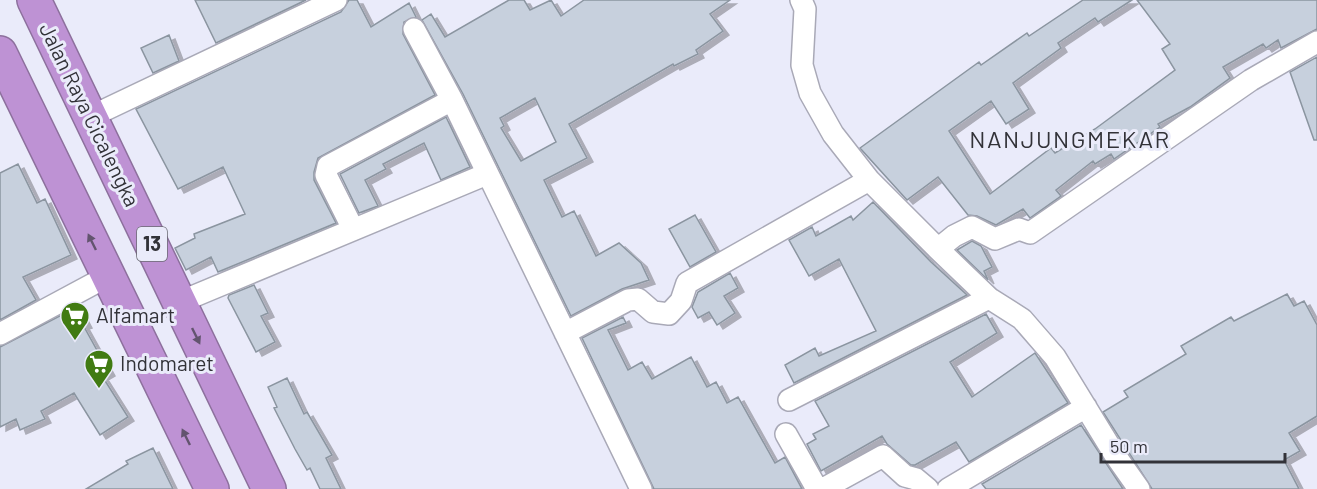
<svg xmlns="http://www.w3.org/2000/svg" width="1317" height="489" font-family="Barlow,sans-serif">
  <defs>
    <filter id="shadow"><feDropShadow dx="6" dy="4" stdDeviation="0" flood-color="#0004"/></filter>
  </defs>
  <rect width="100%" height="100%" fill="#eaebfa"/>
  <path fill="#c7d0dd" stroke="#8b95a0" stroke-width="1.5" fill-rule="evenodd" filter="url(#shadow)" d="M195,0H306L216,43Z
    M349,0H357L371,27L409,3L416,17L404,22L403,34L435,95L318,158L314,172V180L336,223L218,272L211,257L186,270L175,248L195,238L194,234L245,214L223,167L178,189L136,109L341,12Z
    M509,0H524L530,10L551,0L561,16L584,0H730L710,14L723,31L696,50L698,54L674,66L673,64L569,124L587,158L544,180L562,217L574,211L596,256L619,243L641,263L649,280L622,289L571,316L463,94L422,20L431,14L445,37ZM535,98L556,142L521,161L501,128L504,126L500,118Z
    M1083,0H1132L1098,22L1095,18L1058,43L1061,48L1013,83L1029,109L1006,124L991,101L949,131L990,194L1051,148L1055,153L1095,129L1175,70L1162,49L1170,44L1137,0H1317V29L1281,48L1278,40L1266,48L1263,44L1223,67L1230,78L1190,107L1158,124L1160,127L1114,159L1111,154L1095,164L1093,161L1056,190L1061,196L1030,218L1023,209L996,225L977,216L968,215L938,177L907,200L860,148L979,62L981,65L1027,33L1029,36Z
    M169,35L179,61L153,73L141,48Z
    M1317,57V140H1314L1290,72Z
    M446,117L470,167L441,180L424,143L383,164L386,169L365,180L378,206L359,213L340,174Z
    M18,164L37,203L45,199L71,255L23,277L36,300L0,320V173Z
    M873,202L931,262L967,295L794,383L785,365L815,348L819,356L876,331L839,259L809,276L789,240L812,227L816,236L851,216L853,220Z
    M695,215L716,252L690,267L669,229Z
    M972,241L981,246L992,267L984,271L988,280L957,250Z
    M730,273L738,288L724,296L735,313L717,325L709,312L698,318L692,307L698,292Z
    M254,285L268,313L261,316L275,342L256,352L228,298L229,295Z
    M1287,294L1294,306L1304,301L1317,325V416L1289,433L1300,451L1284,460L1299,489H1152L1103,412L1128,397L1124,391L1186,354L1181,346L1231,317L1234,321Z
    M77,307L86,324L83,325L109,372L102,376L128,417L100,435L74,393L41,411L45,419L20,430L16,419L0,427V347Z
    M986,314L997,333L950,362L972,397L1035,353L1068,403L969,462L956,442L915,465H911L887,444L882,436L821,471L807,444L816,439L813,434L829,426L815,401Z
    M623,317L626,323L608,330L628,370L642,362L652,379L691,357L707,387L716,382L727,403L738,397L775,463L785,457L802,489H654L582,338Z
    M287,378L304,414L307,412L332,455L326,458L341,489H320L310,468L307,470L295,449L274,408L277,407L268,387Z
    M1081,425L1123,489H986L982,484Z
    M153,448L173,489H86L128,464L126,461Z"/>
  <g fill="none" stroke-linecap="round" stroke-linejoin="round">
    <g stroke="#a9a9b7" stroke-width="24">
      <path id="street" d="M801,0L805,9L802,65L810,93L833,134L869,180L938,249L989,298L1022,319L1055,357L1115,455L1139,489
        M414,29L452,100L641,489
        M90,117L336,0
        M353,229L326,175L328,166L452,100
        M938,249L954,236L972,227L995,239L1019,229L1030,233L1251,80L1317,42
        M180,302L487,174
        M565,333L628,300L638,299L653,312L669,314L681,301L687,283L869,180
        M0,334L108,276
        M789,400L989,298
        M786,434L817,489
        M823,489L883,456L905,476L916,479L928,489
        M948,489L1086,407"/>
    </g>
    <g stroke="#8d709d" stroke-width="36">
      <path id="highway" d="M34,0L269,489
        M0,53L212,489"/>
    </g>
    <use href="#street" stroke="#fff" stroke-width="21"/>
    <use href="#highway" stroke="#be92d4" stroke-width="33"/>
  </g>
  <defs><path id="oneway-solid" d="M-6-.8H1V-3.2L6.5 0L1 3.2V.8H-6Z" transform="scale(1.5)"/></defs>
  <g fill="#63546f">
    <use href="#oneway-solid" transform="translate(92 242) rotate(-116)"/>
    <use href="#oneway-solid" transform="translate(196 336) rotate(64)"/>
    <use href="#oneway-solid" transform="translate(186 437) rotate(-116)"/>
  </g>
  <defs>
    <g id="supermarket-pin" transform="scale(1.5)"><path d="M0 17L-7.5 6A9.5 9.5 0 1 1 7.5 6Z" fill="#417b12" stroke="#eaebfa"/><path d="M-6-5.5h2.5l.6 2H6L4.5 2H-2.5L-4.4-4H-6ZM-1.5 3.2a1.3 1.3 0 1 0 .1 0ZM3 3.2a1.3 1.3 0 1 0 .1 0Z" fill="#fff"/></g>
  </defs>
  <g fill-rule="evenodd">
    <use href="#supermarket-pin" x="75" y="316"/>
    <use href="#supermarket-pin" x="99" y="364"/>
  </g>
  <g text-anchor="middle" stroke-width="6" stroke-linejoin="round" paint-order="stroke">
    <rect fill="#eaebfa" stroke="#696a72" stroke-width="1.5" x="137" y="227" width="30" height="34" rx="4.5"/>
    <g font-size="20" font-weight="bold" fill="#323238">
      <text x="152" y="251">13</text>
    </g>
    <g font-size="21" fill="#323238" stroke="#eaebfa">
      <text transform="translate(89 115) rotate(64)" y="7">Jalan Raya Cicalengka</text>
    </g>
    <g font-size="21" fill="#323238" stroke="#eaebfa" text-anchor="start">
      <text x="96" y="323">Alfamart</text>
      <text x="120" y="371">Indomaret</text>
    </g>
    <g font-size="24" letter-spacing="1.5" fill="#323238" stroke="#eaebfa">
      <text x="1070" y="148">NANJUNGMEKAR</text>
    </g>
  </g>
  <path d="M1101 453v9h184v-9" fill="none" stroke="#323238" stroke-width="3"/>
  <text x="1110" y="453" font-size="18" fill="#323238" stroke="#eaebfa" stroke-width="4.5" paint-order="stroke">50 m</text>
</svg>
